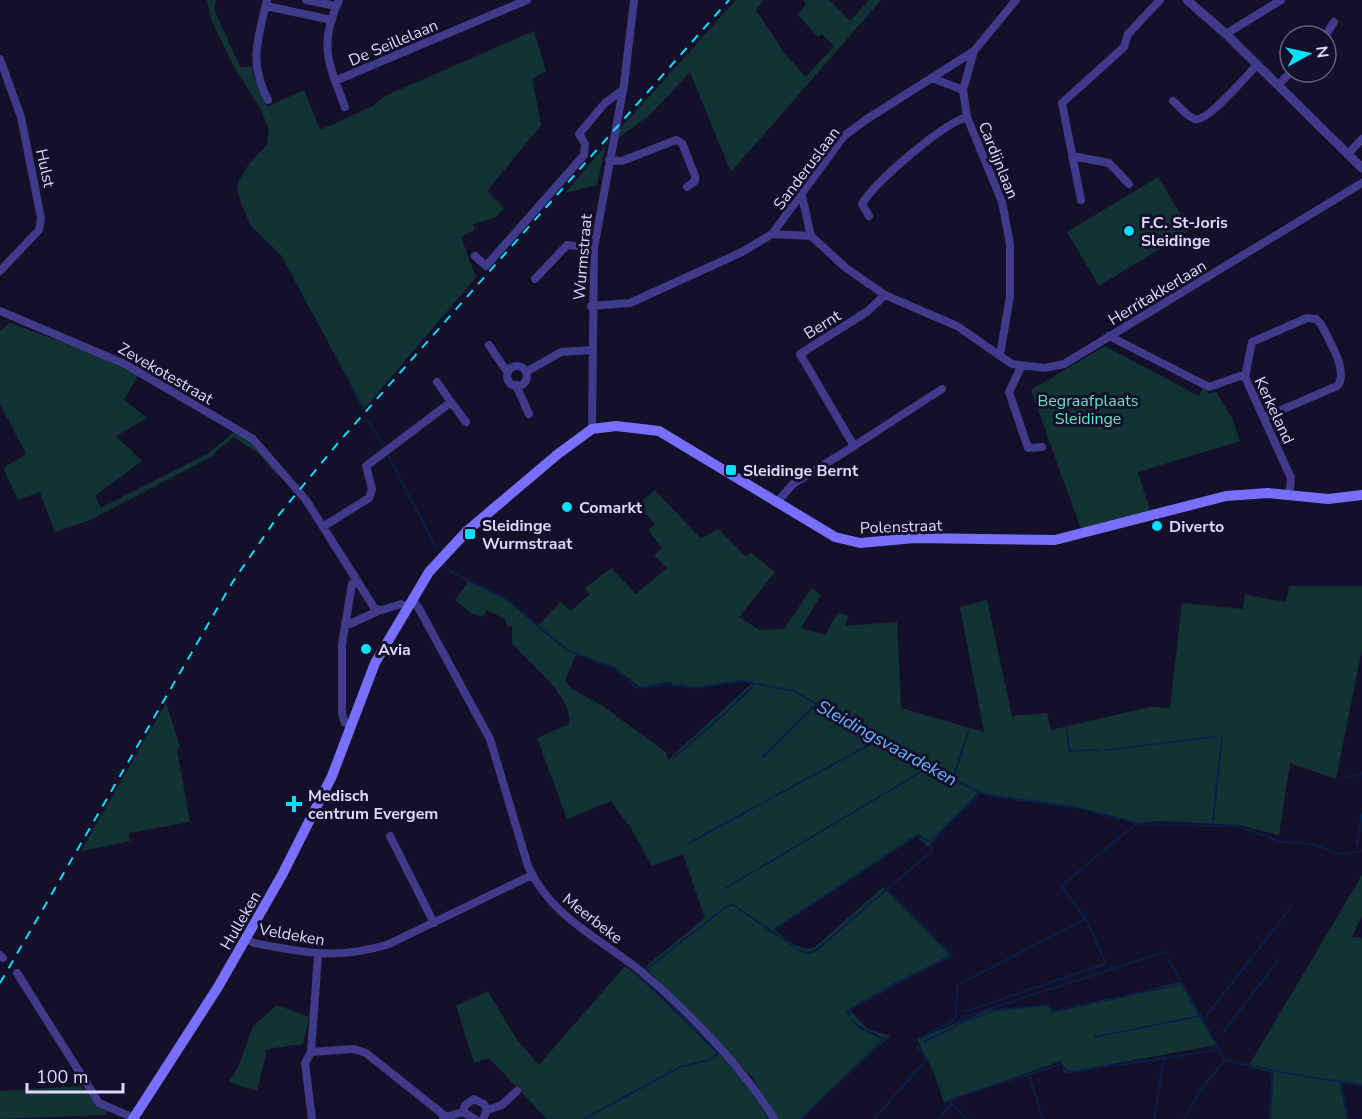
<svg xmlns="http://www.w3.org/2000/svg" width="1362" height="1119" font-family="'Nunito Sans',sans-serif">
  <rect width="100%" height="100%" fill="#151029"/>
  <path fill="#123333" fill-rule="evenodd" d="M207,0H216L214,9L240,67H252L253,76L267,107L304,90L320,130L373,106L385,96L534,31L546,71L532,78L541,125L487,191L504,208L496,217L473,224L475,230L461,237L476,277L364,409L281,255L251,226L241,203L237,189L239,181L249,164L267,145L269,129L261,110L234,67L211,19Z
    M736,0H764L756,10L784,53L806,77L834,46L822,34L818,37L798,15L806,4L803,0H829L850,21L869,0H881L731,172L690,72L652,113L618,138L620,129Z
    M606,145L597,185L565,193Z
    M1158,177L1190,230L1099,286L1067,232Z
    M9,323L80,348L138,375L124,400L147,418L116,436L142,461L95,496L101,508L209,453L235,431L254,443L279,471L278,476L259,454L234,437L214,453L215,455L90,520L55,532L40,492L18,500L3,468L26,454L0,404V331Z
    M1105,346L1199,396L1203,387L1209,394L1216,392L1232,418L1240,441L1138,472L1150,511L1081,529L1031,390Z
    M655,490L701,539L718,529L746,557L751,553L775,572L739,617L760,630L784,629L812,588L821,595L801,628L825,635L838,612L849,616L845,626L897,622L901,708L984,732L960,607L987,600L1012,716L1047,713L1051,730L1150,707L1170,708L1182,603L1243,609L1245,595L1286,602L1289,586H1362V649L1336,779L1290,763L1279,835L1239,825L1161,821L1141,823L1084,809L993,797L978,792L928,847L916,835L774,929C785,939 800,953 815,947L883,887L950,955L850,1010L867,1029L890,1036L800,1119H778L752,1077L645,967L705,918L683,854L652,866L631,828L611,801L567,819L537,738L569,724C575,698 528,662 512,643V626L508,627L505,619L487,610L483,617L471,613L455,600L469,581L506,599L538,625L561,602L571,611L590,594L585,588L611,568L636,594L667,568L654,555L662,548L648,530L655,524L637,505ZM576,655L613,666L640,687L669,682L668,685L692,688L737,681L752,683L668,760L666,752L601,705L571,688L565,680Z
    M166,703L180,747L177,750L190,822L129,833L130,841L81,851Z
    M1362,875V916L1352,937L1362,938V1084L1341,1081L1347,1119H1269L1272,1072L1248,1067Z
    M625,966C664,994 748,1077 768,1119H547L489,1058L474,1063L456,1006L488,991L515,1037L539,1065Z
    M1180,982L1216,1045L1064,1073L1061,1061L944,1102L933,1071L917,1039L989,1010L1048,1005L1053,1013Z
    M277,1005L309,1017L303,1044L267,1049L257,1091L229,1082L239,1065L253,1026Z
    M81,1086L100,1108L107,1112L106,1115L0,1119V1091Z"/>
  <g fill="none" stroke-linecap="round" stroke-linejoin="round">
    <path stroke="#091e49" stroke-width="2" d="M350,385L361,405
      M368,420L383,445
      M388,455L436,548
      M444,565L452,572L506,599L567,650L614,668L637,688L671,684L695,688L741,681L794,691L926,767L986,795L1074,807L1145,825L1237,826L1282,842L1313,844L1339,854L1362,851
      M1066,725L1069,751L1098,750
      M1106,750L1214,737
      M673,758L722,716L753,686
      M762,758L815,705
      M1345,778L1362,773
      M953,779L969,730
      M1213,821L1222,738
      M689,843L878,740
      M1357,844L1362,814
      M726,888L919,773
      M889,891L935,938
      M776,928L918,835L929,842
      M1169,960L1225,1060L1285,1073L1362,1085
      M646,969L727,906L733,905L799,950L807,953L815,951L932,851L930,842L980,793
      M961,983L1085,919
      M966,1011L1102,965L1105,962L1087,921L1061,886L1137,823
      M850,1015L847,1011L886,988L952,956L941,944
      M1203,1020L1292,906
      M959,1023L997,1010L1048,1005L1054,1011L1182,984
      M1223,1033L1279,959
      M1095,1037L1200,1016
      M920,1038L953,1021L956,1017L957,985
      M924,1042L956,1026L962,1018L1164,952L1165,954
      M1029,1076L1043,1119
      M1340,1082L1348,1119
      M584,1119L680,1067L710,1060L718,1053L640,977
      M801,1119L884,1039L861,1028L852,1020
      M874,1119L925,1061L923,1053L916,1046
      M939,1119L951,1105
      M968,1119L949,1100L1061,1064L1067,1071L1071,1072L1218,1050
      M1154,1119L1164,1057
      M1184,1119L1201,1089L1225,1060
      M1270,1119L1273,1071"/>
    <path stroke="#3f3a89" stroke-width="8" d="M267,0C258,40 248,61 268,100
      M306,0L336,6
      M339,0C318,45 329,65 345,107
      M266,6L332,20
      M1226,34L1281,0
      M1325,36L1334,22
      M974,51L963,90L967,117L1002,202L1010,244V296L1000,355
      M0,59L21,117L41,218L39,230L0,271
      M932,78L963,90
      M335,81L527,0
      M1278,85L1291,72
      M1173,101C1179,106 1187,117 1195,119C1208,122 1246,76 1257,65
      M1348,154L1362,139
      M1072,156L1109,163L1129,184
      M609,160L622,161L676,140L682,143L695,176V181L687,187
      M802,196L811,236
      M1081,200L1062,103L1124,47L1128,34L1160,0
      M869,216L862,204C875,182 942,124 967,117
      M772,234L811,236L846,268L885,295L957,326L1012,364L1045,368L1064,364L1362,183
      M475,256L486,266L584,155L585,144L579,134L605,103L623,90
      M535,279L567,245L594,248
      M591,306L630,303L742,252L772,234L844,136L867,119L974,51L1016,0
      M0,311L125,364L253,439L306,500L375,609L382,610L401,604L407,607
      M1109,336L1209,387L1240,376L1245,377L1291,478L1289,495
      M489,345L508,373
      M507 376a10 10 0 1 1 20 0a10 10 0 1 1-20 0Z
      M1021,367L1009,392L1028,448L1042,447
      M526,372L561,352L592,350
      M1245,377L1252,342L1307,318L1316,319L1321,324C1328,339 1350,372 1337,386L1265,417
      M437,382L451,402
      M516,385L529,414
      M592,429L594,248L624,85L634,0
      M854,446L942,389
      M778,501L793,484L854,446L800,354L868,311L885,295
      M324,526L369,498L372,489L366,466L451,402L466,422
      M411,601L417,605L490,739L528,866C550,917 603,940 643,973C687,1010 745,1070 774,1119
      M345,623L350,624L378,611
      M351,725L345,723L342,714V644L352,584L356,581
      M390,836L434,923
      M247,939L254,943C305,953 339,960 389,944L532,875
      M0,955L3,958
      M17,973L99,1103L134,1118
      M311,1052L354,1049L366,1053L445,1116
      M463,1112L465,1105L474,1099L484,1104L487,1110
      M443,1118L463,1112L475,1119
      M312,1119L305,1063L311,1052L318,955
      M483,1119L487,1110L502,1105L517,1091"/>
    <path stroke="#3f3a89" stroke-width="9" d="M1187,0L1226,34L1362,168"/>
    <path stroke="#776fff" stroke-width="10" d="M133,1119L218,987L282,875L332,776L375,663L429,572L467,531L558,454L592,429L616,426L659,431L835,537L860,543L915,538L1055,540L1226,496L1268,493L1328,499L1362,495"/>
    <path stroke="#04deff" stroke-width="2" stroke-dasharray="9 8" stroke-linecap="butt" d="M0,983L232,583L278,516L338,443L729,0"/>
  </g>
  <g fill="#04deff" stroke="#151029" stroke-width="2">
    <circle cx="1129" cy="231" r="6"/>
    <rect x="725" y="464" width="12" height="12" rx="3"/>
    <circle cx="567" cy="507" r="6"/>
    <circle cx="1157" cy="526" r="6"/>
    <rect x="464" y="528" width="12" height="12" rx="3"/>
    <circle cx="366" cy="649" r="6"/>
    <path d="M291 795h6v6h6v6h-6v6h-6v-6h-6v-6h6z"/>
  </g>
  <g text-anchor="middle" stroke-width="6" stroke-linejoin="round" paint-order="stroke">
    <g font-size="16" fill="#ded8ff" stroke="#151029">
      <text transform="translate(393 42) rotate(-23)" y="6">De Seillelaan</text>
      <text transform="translate(999 160) rotate(68)" y="6">Cardijnlaan</text>
      <text transform="translate(46 168) rotate(78)" y="6">Hulst</text>
      <text transform="translate(806 168) rotate(-53)" y="6">Sanderuslaan</text>
      <text transform="translate(582 257) rotate(-85)" y="6">Wurmstraat</text>
      <text transform="translate(1157 292) rotate(-31)" y="6">Herritakkerlaan</text>
      <text transform="translate(822 324) rotate(-32)" y="6">Bernt</text>
      <text transform="translate(166 373) rotate(30)" y="6">Zevekotestraat</text>
      <text transform="translate(1275 410) rotate(65)" y="6">Kerkeland</text>
      <text transform="translate(901 526) rotate(-2)" y="6">Polenstraat</text>
      <text transform="translate(593 918) rotate(38)" y="6">Meerbeke</text>
      <text transform="translate(240 920) rotate(-60)" y="6">Hulleken</text>
      <text transform="translate(292 934) rotate(10)" y="6">Veldeken</text>
    </g>
    <g font-size="16" font-weight="bold" fill="#ded8ff" stroke="#151029" text-anchor="start">
      <text x="1141" y="228">F.C. St-Joris<tspan x="1141" dy="18">Sleidinge</tspan></text>
      <text x="743" y="476">Sleidinge Bernt</text>
      <text x="579" y="513">Comarkt</text>
      <text x="482" y="531">Sleidinge<tspan x="482" dy="18">Wurmstraat</tspan></text>
      <text x="1169" y="532">Diverto</text>
      <text x="378" y="655">Avia</text>
      <text x="308" y="801">Medisch<tspan x="308" dy="18">centrum Evergem</tspan></text>
    </g>
    <g font-size="16" fill="#60e3c6" stroke="#151029">
      <text x="1088" y="406">Begraafplaats<tspan x="1088" dy="18">Sleidinge</tspan></text>
    </g>
    <g font-size="18" font-style="italic" fill="#66b3ff" stroke="#151029">
      <text transform="translate(887 743) rotate(29)" y="6">Sleidingsvaardeken</text>
    </g>
  </g>
  <g transform="translate(1308 54) rotate(82)"><circle r="28" fill="#151029" stroke="#65607f" stroke-width="1.5"/>
  <path d="M0-4.5L10 22L0 15L-10 22Z" fill="#04deff"/>
  <text y="-9" font-size="16" font-weight="bold" text-anchor="middle" fill="#ded8ff">N</text>
  </g>
  <path d="M27 1083v9h96v-9" fill="none" stroke="#ded8ff" stroke-width="3"/>
  <text x="36" y="1083" font-size="18" fill="#ded8ff" stroke="#151029" stroke-width="4.5" paint-order="stroke">100 m</text>
</svg>
